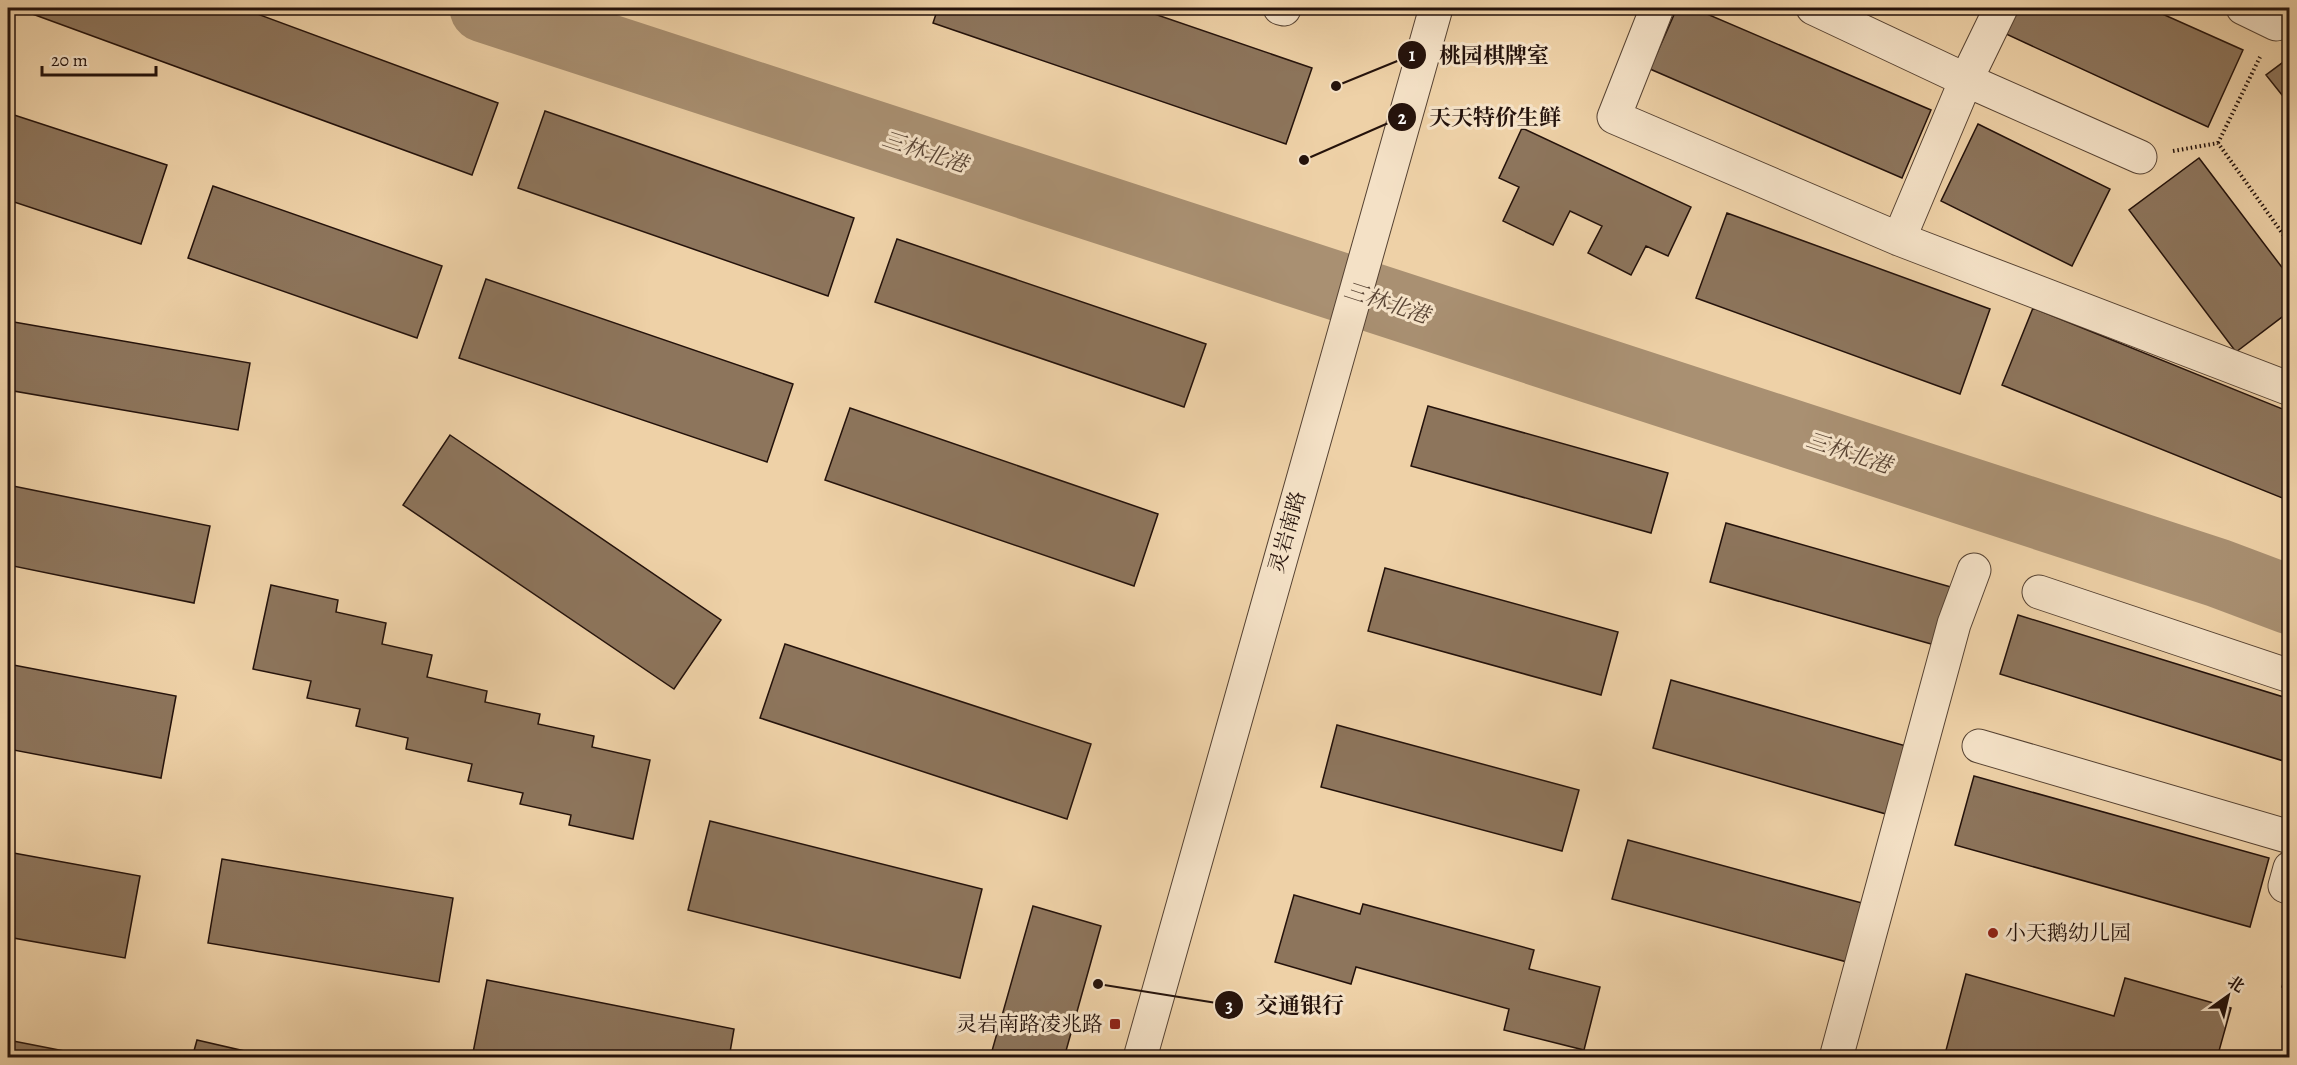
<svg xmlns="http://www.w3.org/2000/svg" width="2297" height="1065" font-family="Alegreya,'Noto Serif SC',serif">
  <rect width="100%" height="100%" fill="#eed1a7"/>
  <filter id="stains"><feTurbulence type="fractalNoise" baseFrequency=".00333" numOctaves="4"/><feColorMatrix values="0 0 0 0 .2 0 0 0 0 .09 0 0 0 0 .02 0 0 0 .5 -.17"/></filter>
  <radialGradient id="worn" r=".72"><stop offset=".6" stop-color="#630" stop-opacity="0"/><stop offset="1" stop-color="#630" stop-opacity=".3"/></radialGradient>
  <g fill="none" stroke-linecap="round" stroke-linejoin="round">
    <path stroke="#a99072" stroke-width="69" d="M484,8L2218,573L2290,600"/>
  </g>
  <path fill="#8d755c" stroke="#24120b" stroke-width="1.5" d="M16,8H241L498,103L472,175Z
    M938,8H1137L1312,68L1286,144L933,23Z
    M1677,8H1693L1931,110L1902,178L1650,69Z
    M2018,8H2149L2243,50L2208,127L2006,34Z
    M2290,57V105L2266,75Z
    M545,111L854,218L828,296L518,188Z
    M8,113L167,165L141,244L8,200Z
    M1978,124L2110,189L2072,266L1941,201Z
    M1522,128L1691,207L1668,256L1646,246L1631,275L1588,253L1602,226L1570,211L1553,245L1503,221L1519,187L1499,178Z
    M2199,158L2290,278V311L2236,352L2129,210Z
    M213,186L442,266L417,338L188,258Z
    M1727,213L1990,309L1960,394L1696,298Z
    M897,239L1206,344L1184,407L875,302Z
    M486,279L793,384L767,462L459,358Z
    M2033,308L2290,412V501L2002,385Z
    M8,321L250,363L238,430L8,390Z
    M1428,406L1668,473L1651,533L1411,466Z
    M850,408L1158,514L1134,586L825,480Z
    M450,435L721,620L674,689L403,505Z
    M8,485L210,526L194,603L8,565Z
    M1726,523L1958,589L1942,647L1710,582Z
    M1385,568L1618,632L1601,695L1368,631Z
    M271,585L338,600L336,612L386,623L382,644L432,655L427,677L487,691L485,702L540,714L538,724L594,736L592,747L650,760L633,839L569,825L571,815L520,804L523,793L468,781L472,764L406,749L408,738L356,726L360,709L307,698L311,681L253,669Z
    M2018,615L2290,699V763L2000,674Z
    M785,644L1091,744L1067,819L760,718Z
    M8,664L176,696L161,778L8,749Z
    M1671,680L1906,746L1886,814L1653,748Z
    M1337,725L1579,790L1562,851L1321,787Z
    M1974,776L2269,858L2250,927L1955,845Z
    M710,821L982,889L960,978L688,910Z
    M1628,840L1862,903L1847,962L1612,899Z
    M8,852L140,876L125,958L8,937Z
    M222,859L453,898L439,982L208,943Z
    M1294,895L1360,914L1363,904L1534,950L1529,969L1600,987L1584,1050L1504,1030L1509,1009L1356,967L1351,984L1275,962Z
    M1033,906L1101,926L1064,1058H990Z
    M2290,958V989L2282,987Z
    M1966,974L2114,1016L2125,978L2231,1008L2217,1058H1944Z
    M487,980L734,1029L729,1058H472Z
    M8,1040L100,1058H8Z
    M197,1040L275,1058H192Z"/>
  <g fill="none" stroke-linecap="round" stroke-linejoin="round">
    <g stroke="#564232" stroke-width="35">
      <path id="minor" d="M1280,8L1284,9
        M1657,8L1614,117L1899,239L2290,389
        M1813,8L1966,80L2140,157
        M2243,8L2276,24L2290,21
        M1899,239L1966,80L2001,8
        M2039,592L2290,676
        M1979,746L2290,837
        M2290,868L2285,886L2290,887
        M1140,1058L1436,8
        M1836,1058L1954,624L1974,570"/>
    </g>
    <path stroke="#24120b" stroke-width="4" stroke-dasharray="1.5 3" stroke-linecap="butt" d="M2218,143L2260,57
      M2173,151L2218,143L2290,244"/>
    <use href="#minor" stroke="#f4e1c6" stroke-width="33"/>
  </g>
  <g fill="#8f2418" stroke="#f4e1c6" stroke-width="2">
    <circle cx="1993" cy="933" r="6"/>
    <rect x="1109" y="1018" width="12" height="12" rx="3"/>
  </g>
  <g text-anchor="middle" stroke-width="6" stroke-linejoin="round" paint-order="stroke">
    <g font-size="21" fill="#24120b" stroke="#f4e1c6">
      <text transform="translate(1287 532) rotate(-74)" y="7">灵岩南路</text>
    </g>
    <g font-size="21" fill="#24120b" stroke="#f4e1c6" text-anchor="start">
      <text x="2005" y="940">小天鹅幼儿园</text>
      <text x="1103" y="1031" text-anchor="end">灵岩南路凌兆路</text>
    </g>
    <g font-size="22" font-style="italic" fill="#594434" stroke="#f4e1c6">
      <text transform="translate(925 151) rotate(18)" y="8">三林北港</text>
      <text transform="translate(1387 302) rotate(18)" y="8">三林北港</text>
      <text transform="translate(1849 452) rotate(18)" y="8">三林北港</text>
    </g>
  </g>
  <path fill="none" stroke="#24120b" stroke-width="2" d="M1336 86L1412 55M1304 160L1402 117M1098 984L1229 1005"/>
  <g fill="#24120b" stroke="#f4e1c6" stroke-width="2">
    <circle cx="1336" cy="86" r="6"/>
    <circle cx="1304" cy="160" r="6"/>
    <circle cx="1098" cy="984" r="6"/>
    <circle cx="1412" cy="55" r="15"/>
    <circle cx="1402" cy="117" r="15"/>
    <circle cx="1229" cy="1005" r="15"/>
  </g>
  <g font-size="18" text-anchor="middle" font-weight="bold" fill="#fff">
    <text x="1412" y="61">1</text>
    <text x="1402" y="124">2</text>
    <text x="1229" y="1012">3</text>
  </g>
  <g font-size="22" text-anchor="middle" font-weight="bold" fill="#24120b" stroke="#f4e1c6" stroke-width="6" stroke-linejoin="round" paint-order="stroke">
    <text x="1494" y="63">桃园棋牌室</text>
    <text x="1495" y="125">天天特价生鲜</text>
    <text x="1300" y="1013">交通银行</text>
  </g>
  <rect width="2297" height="1065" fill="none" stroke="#eed1a7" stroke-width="30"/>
  <rect x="9" y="9" width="2279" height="1047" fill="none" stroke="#24120b" stroke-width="3"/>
  <rect x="15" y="15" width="2267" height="1035" fill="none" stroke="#24120b" stroke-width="1.5"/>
  <g transform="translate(2228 996) rotate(34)" stroke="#f4e1c6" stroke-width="4.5" paint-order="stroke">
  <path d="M0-4.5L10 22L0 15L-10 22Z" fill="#24120b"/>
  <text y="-9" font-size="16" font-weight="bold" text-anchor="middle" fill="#24120b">北</text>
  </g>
  <path d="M42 66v9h114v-9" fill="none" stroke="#24120b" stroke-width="3"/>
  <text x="51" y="66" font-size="18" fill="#24120b" stroke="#f4e1c6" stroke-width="4.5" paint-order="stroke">20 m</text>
  <rect width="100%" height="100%" filter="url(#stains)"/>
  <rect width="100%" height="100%" fill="url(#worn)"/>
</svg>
